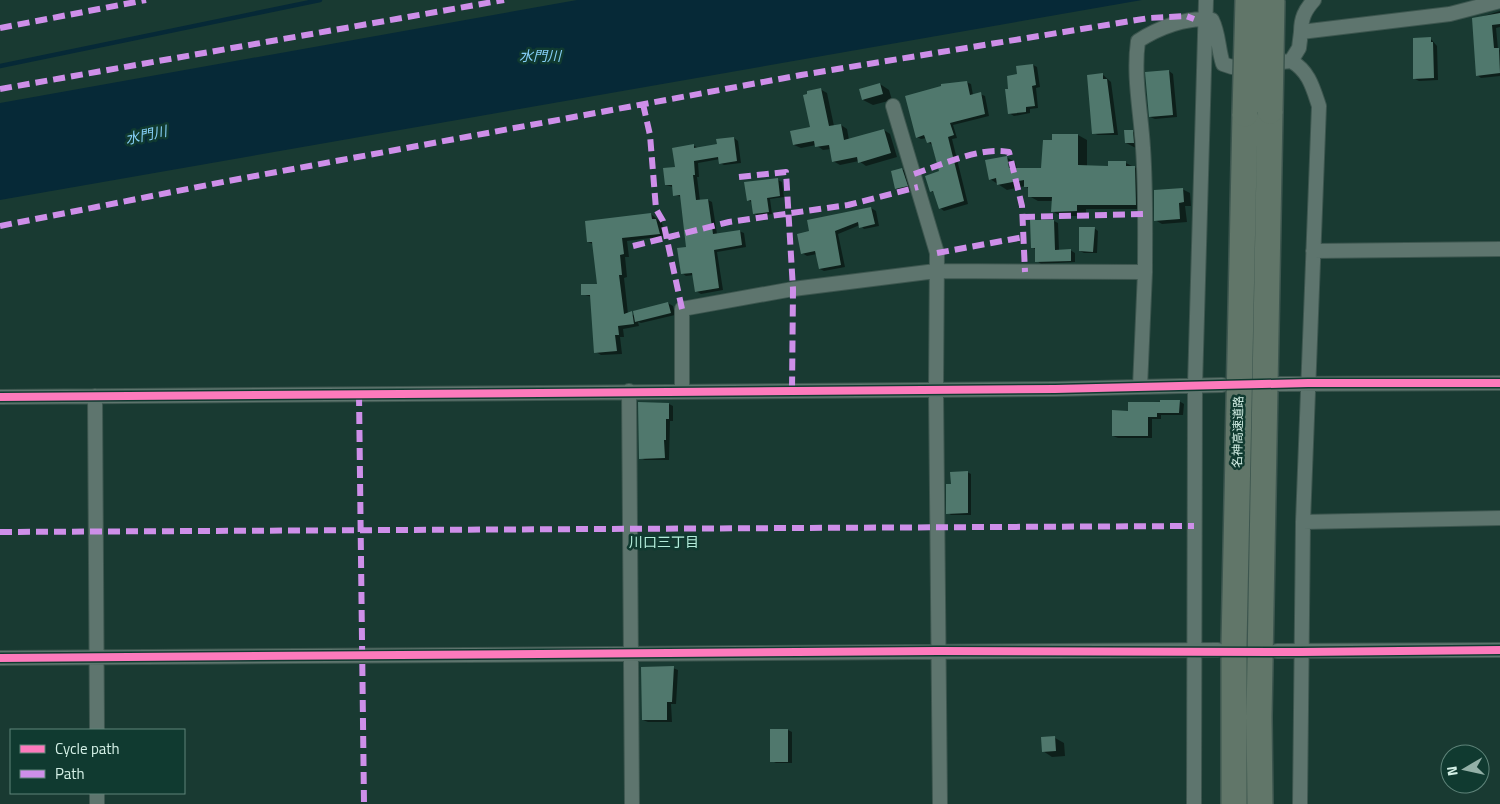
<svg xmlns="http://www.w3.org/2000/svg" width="1500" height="804" font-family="'Titillium Web','Noto Sans JP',sans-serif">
  <rect width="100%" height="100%" fill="#193a32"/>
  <path fill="#062937" d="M577,0H1142L0,200V103Z"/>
  <path fill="#0007" d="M1500,11V27L1496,28L1498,49L1500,50V76L1481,78L1477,75L1474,19Z
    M1430,38L1437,46L1438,80L1419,81L1415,79Z
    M1033,65L1037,67L1040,87L1036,88L1038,108L1030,109V113L1014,116L1009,113L1010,90Z
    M1169,71L1173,74L1177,117L1155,119L1150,117Z
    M1102,74L1111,82L1118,135H1098L1093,133Z
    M966,82L971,84L973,95L980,94L985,96L989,116L953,125L957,138L952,139L968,204L944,211L940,208L936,194L931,191L940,172L932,145L928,142L927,138L921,139L917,137Z
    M880,84L889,90L892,100L873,105L863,100Z
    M820,89L827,93L834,126L841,125L847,129L849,140L884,130L890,134L897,157L866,166L859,161L840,165L833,161L831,149L823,150L816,145L801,148L794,145L812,128Z
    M1132,131L1142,136L1143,148H1136L1126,143Z
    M1078,135L1087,140V167H1109V163H1126L1144,172L1145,209H1086V216H1061L1052,211L1053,201H1038L1029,196V189L1025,186L1007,190L990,179L1006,157L1015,162L1017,169H1042Z
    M734,138L738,141L741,163L724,165L720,163V159L698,163L699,177H697L700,201L708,200L712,202L717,234L739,231L744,233L746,247L717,252L723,290L701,294L696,291L694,275L686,276L682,273L687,248L682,197L674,195L673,187L666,185L693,145L698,148L718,145Z
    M902,169L912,175L916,191L905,193L896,188Z
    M778,180L782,182L784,197L770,199L772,214L758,216L754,213L753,203L748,200Z
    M1182,189L1190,193L1191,206H1185L1187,222L1162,224L1155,220Z
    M871,208L876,211L879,226L864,229L860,225L838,234L845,267L824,271L820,269L817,254L807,256L802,253L811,232Z
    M651,214L662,223L665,236L627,241L629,257H625L627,277L624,278L628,314L635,315L668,303L673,306L675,315L641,323L638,322L639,326L623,329L624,337H620L622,354L601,355L596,352L592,297L582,294L599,285L593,244L588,242Z
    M1054,221L1058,223L1059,251L1070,250L1075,253V262L1041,264L1037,261L1036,250L1032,247Z
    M1094,228L1098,231L1097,253H1084L1080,251Z
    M1179,401L1184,404L1183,415H1161V419H1152V438H1118L1113,436L1129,412V403Z
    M669,404L673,406V421H670L669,460H645L640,458Z
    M967,472L971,474V515H951L948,513L952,485Z
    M673,668L678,670L676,704H671L672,722H648L643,720Z
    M772,730H788L792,732V763H776L772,761Z
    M1055,738L1064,743L1065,756L1052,757L1043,751Z"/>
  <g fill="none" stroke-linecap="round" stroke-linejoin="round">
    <path stroke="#062937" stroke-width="4.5" d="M0,66L320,0"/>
  </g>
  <path fill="#50786d" d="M1500,13V24L1492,25L1494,48H1499L1500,73L1476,76L1472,18Z
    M1431,37V42H1433L1434,78L1413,79V38Z
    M1033,64L1036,85L1032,86L1035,106L1026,107V112L1008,114L1005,89H1008L1007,76L1017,74L1016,66Z
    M1169,70L1173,115L1149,117L1145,72Z
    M1103,73V79H1107L1114,133L1092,134L1087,75Z
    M967,81L970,95L981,92L985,114L950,123L954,135L948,137L964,201L939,209L933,191L930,192L925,176L939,171L931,142L927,143L924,135L916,138L905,96L941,86V84Z
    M880,83L883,94L862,100L859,89Z
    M821,88L829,126L841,124L844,140L884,129L891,153L858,163L857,157L832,162L829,145L815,147L814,141L793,145L790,131L810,127L803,95L807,94V91Z
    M1124,130H1133L1134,143H1125Z
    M1052,134H1078V165L1108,166V161H1126V166H1135L1136,205H1077V211L1051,212L1052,197H1028V187H1024V180L997,185L996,178L989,180L985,160L1007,156L1009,168H1041L1043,140H1052Z
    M734,137L737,161L719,164L718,157L694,161L695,175H693L696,200L708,199L713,234L740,230L742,245L714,250L719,288L695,292L692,273L681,274L677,248L686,247L680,195L673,196L672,185H665L663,168L675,167L672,148L694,144V148L717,144L716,139Z
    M902,168L908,186L895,189L891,171Z
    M778,178L780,196L767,198L769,212L753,214L751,200L747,201L744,182Z
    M1183,188L1184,202L1179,203L1180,219L1154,221V190Z
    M871,207L875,224L859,228L858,222L835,231L841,265L819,269L815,251L801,254L797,234L809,231L807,220Z
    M651,213L652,219H656L660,234L622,238L624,254L620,255L622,275H619L624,314L632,311L634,324L618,326L619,335H615L617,351L594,353L590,295H581V284H597L592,242H587L585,221Z
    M1030,220H1054L1055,250L1071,249V261L1035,262V248H1031Z
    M1079,227H1095L1093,252L1079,251Z
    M668,302L671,313L635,322L633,311Z
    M1160,400H1180L1179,413H1157V417H1148V436H1112V410L1128,411V402H1160Z
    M638,402L669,403V419H666V440H664L665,458L639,459Z
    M968,471V513L946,514V484H951L950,472Z
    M674,666L672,702H667V720H642L641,667Z
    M770,729H788V762H770Z
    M1055,736L1056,751L1042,752L1041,737Z"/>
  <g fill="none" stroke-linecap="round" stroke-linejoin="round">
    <g stroke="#3d564f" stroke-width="16">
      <path id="minor" d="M1301,32C1301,18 1305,10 1314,0
        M1291,61L1299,48L1301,32L1450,14L1500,1
        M893,106L937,253L936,390L940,804
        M1313,251L1500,249
        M1145,272C1145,231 1146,190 1143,148C1141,112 1133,77 1138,41C1158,28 1188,16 1212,20C1219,34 1218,49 1223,64L1232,67L1291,61C1309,71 1313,88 1319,106L1303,522L1300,804
        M1279,384L1500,383
        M629,391L632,804
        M682,391V309L793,289L936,271L1145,272L1140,387
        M95,396L97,730
        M0,397L1055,389L1222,385
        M1303,522L1500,518
        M1277,651L1500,650
        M0,658L1218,650
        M97,793V804
        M1194,804L1195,386L1206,0"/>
    </g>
    <g stroke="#3d564f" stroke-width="28">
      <path id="motorway" d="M1234,804V645L1245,114
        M1260,804L1259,717L1270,111"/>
    </g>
    <use href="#minor" stroke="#5e756e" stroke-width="14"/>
    <use href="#motorway" stroke="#617669" stroke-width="25"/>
    <g stroke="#3d564f" stroke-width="28" stroke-linecap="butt">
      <path id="motorway-bridge" d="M1270,111L1272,0
        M1245,114L1248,0"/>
    </g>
    <use href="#motorway-bridge" stroke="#617669" stroke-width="25"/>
    <path stroke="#ce8fe9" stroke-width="6" stroke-dasharray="12 6" stroke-linecap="butt" d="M0,28L146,0
      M0,89L504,0
      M643,104L650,135L656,209L663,221L682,309
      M914,174C941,165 982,146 1009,152L1022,206L1025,272
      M739,177L786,172L793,289L792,391
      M1023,217L1146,214
      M0,226L228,181L801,75L1149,18L1186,16L1194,19
      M633,246L729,222L848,205L918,187
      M937,253L1024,237
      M359,394L364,804
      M0,532L1194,526"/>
    <g stroke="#103a30" stroke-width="11">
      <path id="cycleway" d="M0,397L1055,389L1308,383H1500
        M0,658L938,651L1300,652L1500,650"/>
    </g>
    <use href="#cycleway" stroke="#fd7abc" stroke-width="8"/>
  </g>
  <g text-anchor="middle" stroke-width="5" stroke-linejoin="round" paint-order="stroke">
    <g font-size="12" fill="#d4f0e6" stroke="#103a30">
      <text transform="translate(1238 432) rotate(-89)" y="4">名神高速道路</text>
    </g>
    <g font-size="14" font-style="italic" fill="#85cef5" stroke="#103a30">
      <text x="540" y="61">水門川</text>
      <text transform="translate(146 135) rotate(-12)" y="5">水門川</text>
    </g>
    <g font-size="14" fill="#b4eddb" stroke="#103a30">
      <text x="664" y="547">川口三丁目</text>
    </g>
  </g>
  <rect x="10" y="729" width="175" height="65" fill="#103a30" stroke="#5e8379"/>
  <rect x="20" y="745" width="25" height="8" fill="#fd7abc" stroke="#5e8379"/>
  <text x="55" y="754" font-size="15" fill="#d4f0e6">Cycle path</text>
  <rect x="20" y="770" width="25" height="8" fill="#ce8fe9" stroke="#5e8379"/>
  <text x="55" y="779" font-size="15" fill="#d4f0e6">Path</text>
  <g transform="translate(1465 769) rotate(261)"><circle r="24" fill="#103a30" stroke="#5e8379"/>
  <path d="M0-4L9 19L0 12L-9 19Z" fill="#93b0a7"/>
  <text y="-8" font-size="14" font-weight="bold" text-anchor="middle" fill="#d4f0e6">N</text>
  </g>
</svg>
